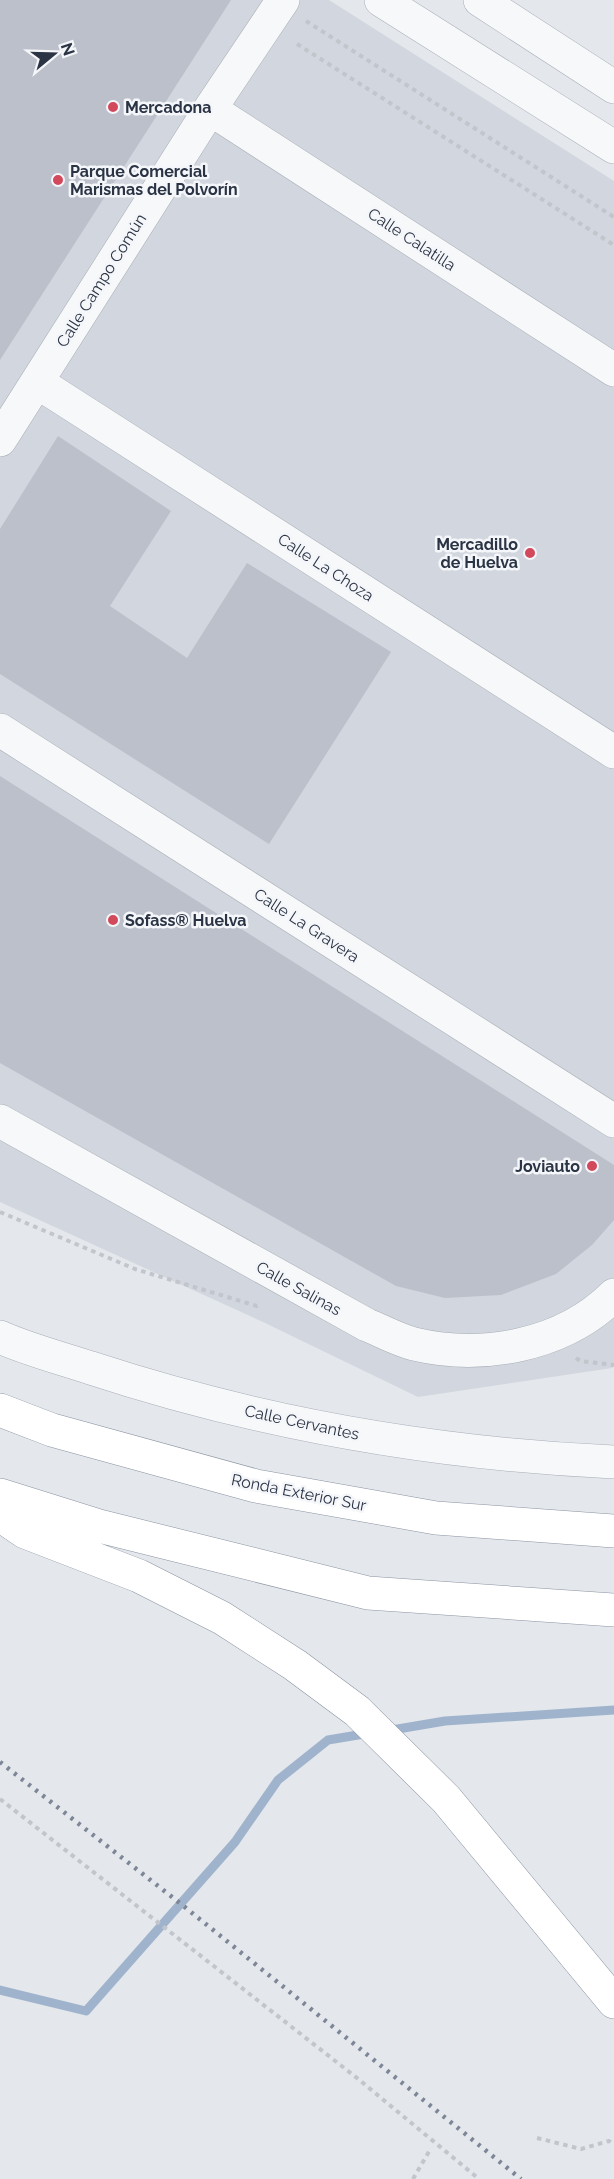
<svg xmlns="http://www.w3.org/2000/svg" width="614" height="2179" font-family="Raleway,sans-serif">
  <rect width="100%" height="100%" fill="#e4e7ec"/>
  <path fill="#d2d6de" d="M0,0H329L614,181V1366L612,1368L418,1397L263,1322L0,1202Z"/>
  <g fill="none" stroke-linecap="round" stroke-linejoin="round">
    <path stroke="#9fb4cc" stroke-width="9" d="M386,1731L445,1721L614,1710
      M0,1990L86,2011L235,1842L278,1780L328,1740L370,1733"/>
  </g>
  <path fill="#bbc0ca" d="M0,0H231L0,360Z
    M58,436L171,511L110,606L187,658L247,563L391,652L269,844L0,674V529Z
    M0,776L614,1165V1220L592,1245L556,1274L501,1295L445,1298L396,1286L0,1063Z"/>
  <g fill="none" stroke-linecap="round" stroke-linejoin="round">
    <g stroke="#a9aeb7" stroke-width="34">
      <path id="minor" d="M381,0L614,147
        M480,0L614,87
        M210,109L614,370
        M37,382L614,752
        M0,440L210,109L283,0
        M0,730L614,1121
        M0,1121L367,1325C382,1331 398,1340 414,1344C482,1360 563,1346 614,1295
        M0,1337C29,1350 61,1358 91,1368C259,1423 437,1454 614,1462"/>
    </g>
    <g stroke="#8b94a3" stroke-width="34">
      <path id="highway" d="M0,1410L52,1430L256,1486L436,1518L614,1531
        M0,1495L99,1526L368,1593L614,1610
        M0,1515L25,1532L139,1576L222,1618L295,1665L357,1711L446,1799L614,2002"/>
    </g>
    <path stroke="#c2c5cb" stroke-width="4" stroke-dasharray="4.5 4.5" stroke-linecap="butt" d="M306,21L614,217
      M297,44L614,245
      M0,1212L135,1269L257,1306L261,1303
      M576,1358L580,1361L614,1365
      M0,1799L357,2078L479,2179
      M537,2138L581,2149L609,2141L614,2145
      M413,2179L431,2148"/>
    <use href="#minor" stroke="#f7f8fa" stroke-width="33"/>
    <use href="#highway" stroke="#fff" stroke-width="33"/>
    <path stroke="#7d8696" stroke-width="4.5" stroke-dasharray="3 6" stroke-linecap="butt" d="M0,1762L181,1904L521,2179"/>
  </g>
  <g fill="#d1495b" stroke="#f4f6f9" stroke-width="2">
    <circle cx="113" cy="107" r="6"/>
    <circle cx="58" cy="180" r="6"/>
    <circle cx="530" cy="553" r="6"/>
    <circle cx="113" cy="920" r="6"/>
    <circle cx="592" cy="1166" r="6"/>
  </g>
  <g text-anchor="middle" stroke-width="5" stroke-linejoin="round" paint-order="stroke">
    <g font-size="16" font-weight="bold" fill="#2b3445" stroke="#f4f6f9" text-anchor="start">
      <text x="125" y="113">Mercadona</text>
      <text x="70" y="177">Parque Comercial<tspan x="70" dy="18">Marismas del Polvorín</tspan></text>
      <text x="518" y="550" text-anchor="end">Mercadillo<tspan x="518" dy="18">de Huelva</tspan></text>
      <text x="125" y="926">Sofass® Huelva</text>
      <text x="580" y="1172" text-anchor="end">Joviauto</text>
    </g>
    <g font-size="16" fill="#2b3445" stroke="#f4f6f9">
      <text transform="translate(412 239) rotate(33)" y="6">Calle Calatilla</text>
      <text transform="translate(101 280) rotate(-58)" y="6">Calle Campo Común</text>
      <text transform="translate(326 567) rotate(33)" y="6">Calle La Choza</text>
      <text transform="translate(307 925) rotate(33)" y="6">Calle La Gravera</text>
      <text transform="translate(299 1288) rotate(29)" y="6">Calle Salinas</text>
      <text transform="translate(302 1422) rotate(12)" y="6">Calle Cervantes</text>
      <text transform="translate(299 1492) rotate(11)" y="6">Ronda Exterior Sur</text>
    </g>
  </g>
  <g transform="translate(54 54) rotate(71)" stroke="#f4f6f9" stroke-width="4.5" paint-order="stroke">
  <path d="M0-4.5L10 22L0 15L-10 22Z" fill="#2b3445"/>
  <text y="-9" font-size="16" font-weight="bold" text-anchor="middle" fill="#2b3445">N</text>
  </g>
</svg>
